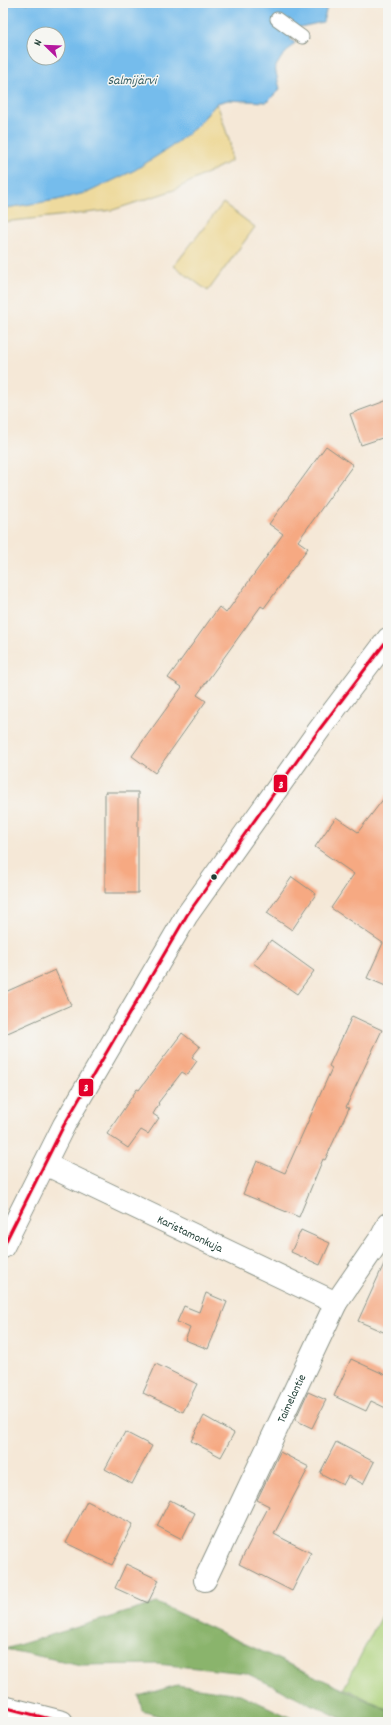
<svg xmlns="http://www.w3.org/2000/svg" width="391" height="1725" font-family="Dekko,sans-serif">
  <rect width="100%" height="100%" fill="#f6f6f2"/>
  <filter id="ink" filterUnits="userSpaceOnUse"><feTurbulence type="fractalNoise" baseFrequency=".025" numOctaves="2"/><feDisplacementMap in="SourceGraphic" scale="8" xChannelSelector="R" yChannelSelector="G"/><feConvolveMatrix kernelMatrix="1 2 1 2 8 2 1 2 1" color-interpolation-filters="sRGB"/></filter>
  <filter id="wash" filterUnits="userSpaceOnUse"><feTurbulence type="fractalNoise" baseFrequency=".012" numOctaves="4" result="noise"/><feDisplacementMap in="SourceGraphic" scale="16" xChannelSelector="R" yChannelSelector="G"/><feGaussianBlur stdDeviation="0.9" result="paint"/><feColorMatrix in="noise" values="0 0 0 0 0 0 0 0 0 0 0 0 0 0 0 0 0 1.4 0 .05"/><feComposite in="paint" operator="in"/></filter>
  <g filter="url(#wash)">
    <rect width="100%" height="100%" fill="#f5e8d7"/>
    <path fill="#add27c" stroke="#668858" d="M388,1602V1709L344,1688Z"/>
    <path fill="#8ab46c" stroke="#547850" d="M157,1603L388,1710V1722H349L246,1673L157,1664L81,1665L5,1649Z
      M177,1685L240,1694L300,1722H180L142,1711L139,1696Z"/>
    <path fill="#eeda9e" stroke="#868c69" d="M217,103L230,143L231,161L174,190L113,210L3,222V208L57,200L196,127Z
      M223,203L255,227L208,291L174,266Z"/>
    <path fill="#74bcec" stroke="#4a7c90" fill-rule="evenodd" d="M3,3H328L323,22L300,27L290,39L295,43L281,58L275,68L280,89L267,102L228,100L217,103L196,127L171,147L135,170L89,192L57,200L6,208H3ZM34,34H58V58H34Z"/>
    <g id="blocks">
      <path fill="#f6a982" d="M388,400V436L361,445L350,414Z
        M326,446L353,465L298,541L308,548L264,608L261,606L197,695L206,701L155,773L132,756L182,687L168,678L219,607L226,613L283,534L269,524Z
        M105,792H138V893H105Z
        M388,793V987L367,978L383,943L331,908L354,874L315,847L336,817L358,832Z
        M292,877L316,894L292,930L267,913Z
        M271,940L314,971L297,994L253,963Z
        M55,970L71,1005L3,1035V993Z
        M352,1016L382,1030L346,1107L349,1108L325,1160L323,1159L299,1217L243,1194L257,1161L285,1173L332,1068L329,1066Z
        M182,1033L200,1047L192,1057L197,1061L187,1075L182,1072L158,1103L159,1104L153,1114L159,1118L148,1134L141,1130L128,1148L107,1134L137,1089L139,1090Z
        M301,1230L330,1243L320,1265L291,1252Z
        M388,1255V1334L358,1321Z
        M206,1293L227,1302L208,1349L185,1340L190,1328L177,1322L184,1306L199,1312Z
        M351,1359L388,1376V1409L371,1401L366,1411L334,1396Z
        M156,1364L197,1384L183,1412L143,1393Z
        M308,1392L326,1400L312,1428L295,1420Z
        M204,1416L234,1433L221,1457L191,1441Z
        M125,1432L152,1446L132,1484L105,1469Z
        M336,1442L374,1462L363,1484L348,1476L343,1485L320,1473Z
        M280,1452L309,1467L274,1534L311,1553L292,1591L239,1564L269,1506L257,1500Z
        M170,1500L195,1513L182,1539L157,1526Z
        M87,1501L133,1524L112,1565L66,1543Z
        M126,1564L159,1580L148,1603L115,1588Z"/>
    </g>
  </g>
  <g filter="url(#ink)">
    <use href="#blocks" fill-opacity="0" stroke="#8a9286" stroke-width="1"/>
    <g fill="none" stroke-linecap="round" stroke-linejoin="round">
      <g stroke="#8a9286" stroke-width="15">
        <path id="lane" d="M277,19L302,37"/>
      </g>
      <g stroke="#8a9286" stroke-width="24">
        <g id="street">
          <path id="s1" d="M45,1164L336,1303"/>
          <path d="M3,1247L64,1125L187,915L319,730L388,639"/>
          <path id="s2" d="M205,1580L336,1303L382,1236L388,1224"/>
        </g>
      </g>
      <g stroke="#8a9286" stroke-width="24">
        <path id="primary" d="M3,1707L62,1722"/>
      </g>
      <use href="#lane" stroke="#fff" stroke-width="13"/>
      <use href="#street" stroke="#fff" stroke-width="22"/>
      <use href="#primary" stroke="#fff" stroke-width="22"/>
      <g stroke="#f6f6f2" stroke-width="6">
        <path id="bus-1" d="M3,1247L64,1125L187,915L319,730L388,639
          M3,1707L62,1722"/>
      </g>
      <use href="#bus-1" stroke="#e4002b" stroke-width="3"/>
    </g>
  </g>
  <circle fill="#1f3d34" stroke="#f6f6f2" stroke-width="1.5" cx="214" cy="877" r="3.5"/>
  <g text-anchor="middle" stroke-width="3" stroke-linejoin="round" paint-order="stroke">
    <g font-size="12" fill="#1f3d34" stroke="#f6f6f2">
      <text dy="4" stroke="none"><textPath href="#s1" startOffset="161">Karistamonkuja</textPath></text>
      <text dy="4" stroke="none"><textPath href="#s2" startOffset="201">Taimelantie</textPath></text>
    </g>
    <g font-size="13" font-style="italic" fill="#345d62" stroke="#f6f6f2">
      <text x="132" y="84">Salmijärvi</text>
    </g>
  </g>
  <g stroke="#f6f6f2" stroke-width="1.5">
    <rect x="273" y="774" width="15" height="19" rx="4" fill="#e4002b"/>
    <rect x="78" y="1078" width="16" height="19" rx="4" fill="#e4002b"/>
  </g>
  <g font-size="11" text-anchor="middle" font-weight="bold" fill="#fff">
    <text x="281" y="788">3</text>
    <text x="86" y="1091">3</text>
  </g>
  <rect width="391" height="1725" fill="none" stroke="#f6f6f2" stroke-width="16"/>
  <g transform="translate(46 46) rotate(293)"><circle r="19" fill="#f6f6f2" stroke="#a0aca6"/>
  <path d="M0-3L7 15L0 10L-7 15Z" fill="#b5179e"/>
  <text y="-6" font-size="11" font-weight="bold" text-anchor="middle" fill="#1f3d34">N</text>
  </g>
</svg>
